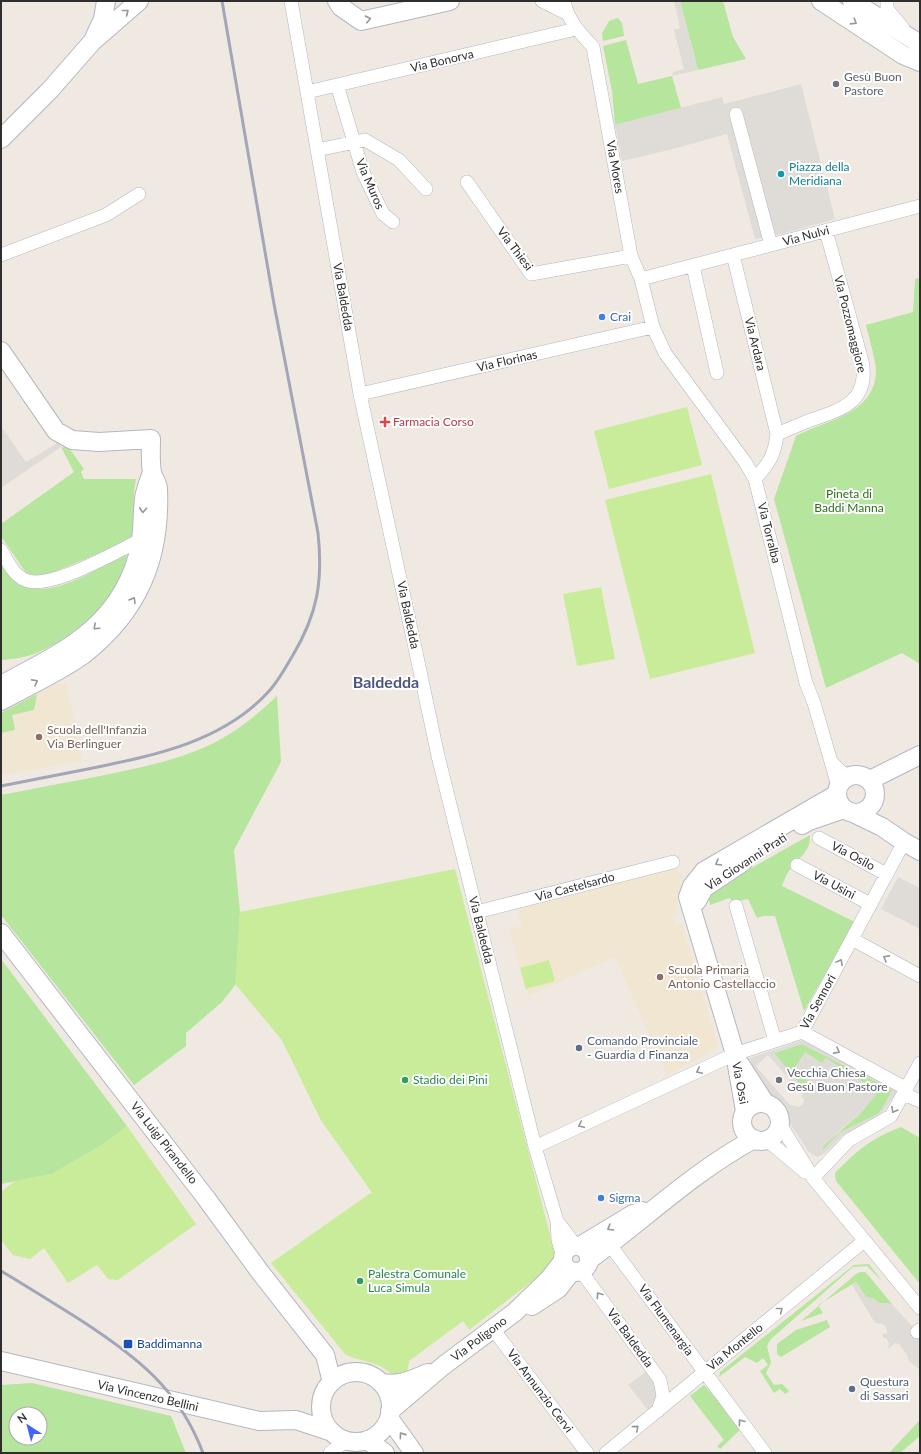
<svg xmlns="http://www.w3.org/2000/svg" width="921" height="1454" font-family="Lato,sans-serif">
  <rect width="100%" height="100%" fill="#efe9e1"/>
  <path fill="#f0e6d1" d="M66,683L82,761L1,775V713L54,685Z
    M674,869L682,874L676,914L672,915L675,924H682L718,1048L667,1075L615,957L528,996L509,929L522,926L517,910Z"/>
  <path fill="#b6e59e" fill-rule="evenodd" d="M680,1H723L733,37L746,59L698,70Z
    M618,18L622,23L624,36L603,41L602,33L609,21Z
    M626,40L638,84L672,76L681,108L615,125L612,91L603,46Z
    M920,278V664L902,653L826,688L774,499L796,436C826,420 873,415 876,373C877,364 868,335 866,325L913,312L915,279Z
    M61,447L69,448L84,469L81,472L84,479H136L134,491L133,535L131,540L42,577L26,573L1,536V524L74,472Z
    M127,552C126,558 126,565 124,570C113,605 67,641 34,654C23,658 12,659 1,660V563C8,571 17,584 28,587C58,596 101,567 127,552Z
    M37,694L34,710L12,715L15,730L1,733V713Z
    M277,696L281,762L234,850L240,912L236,982L248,958L448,1300L321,1120L282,1040L236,984L222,1002L186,1033V1046L134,1085L1,915V795C34,789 67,782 100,776C134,769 170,762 203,748C231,736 255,717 277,696Z
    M810,835C811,852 798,858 789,871C786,875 784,881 782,886L855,922L804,1011L775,916H763L757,918L748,899L734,902L729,898L710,905L709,899L714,889Z
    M1,959L127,1126L107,1142L52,1174L1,1184Z
    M802,1044L893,1090L881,1111L876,1115L839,1133L824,1150L822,1147L856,1117L857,1118L826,1058L804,1089L774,1053Z
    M901,1127L920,1138V1284L836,1181L835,1173C858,1150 870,1139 901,1127Z
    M869,1264L882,1281L867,1266L853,1267L771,1339L767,1346L771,1363L766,1373L774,1385L782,1384L789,1391L785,1394L780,1389L774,1393L760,1371L768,1365L763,1358L757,1363L745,1357L719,1377L720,1372L854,1265Z
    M860,1272H865L869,1276L892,1304L879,1303L874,1299L866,1297L856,1282L818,1305L823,1313L801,1321L856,1274Z
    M827,1320L830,1327L781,1357L777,1354V1344L796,1330Z
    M32,1383L171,1416L186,1453H1V1385ZM16,1414H40V1438H16Z
    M704,1385L742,1428L720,1449L717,1446L724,1440L690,1396Z
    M920,1420V1436L900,1453H889Z"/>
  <path fill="#c9ec9a" d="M687,407L702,465L609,489L594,431Z
    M711,474L755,653L650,679L605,500Z
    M601,587L615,659L577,666L563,594Z
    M455,869L557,1262L469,1330L463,1321L409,1361L407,1374L393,1376C379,1360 361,1363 345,1354L271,1263L372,1192L321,1120L282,1040L235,984L240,912Z
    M549,960L555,981L526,989L520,968Z
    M127,1126L196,1224L118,1280L108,1279L97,1265L68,1283L44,1248L30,1259L13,1255L1,1240V1192L15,1181L52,1174L107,1142Z"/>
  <path fill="#dfdcd8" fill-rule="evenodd" d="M674,1H680L698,70L672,76L673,72L684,69L674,30L680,28Z
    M801,84L835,219L778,235L755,239L727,134L673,149L622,161L615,125L722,97L724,104Z
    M1,426L26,462L59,442L61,447L1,488Z
    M898,877L920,888V929L881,909Z
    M803,1040L896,1089V1094L878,1118L842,1136L825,1153L817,1157L808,1151L754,1068L750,1058ZM802,1044L892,1090L881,1111L876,1115L839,1133L824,1149L822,1147L840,1130L855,1117L857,1118L878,1092L826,1058L822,1063L805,1052L793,1070L809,1082L804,1089L774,1053ZM768,1055L803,1095L801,1096L804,1099L803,1104L799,1107L790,1105L756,1066Z
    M856,1282L866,1297L874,1299L879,1303L892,1304L920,1335V1370L909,1361L907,1355L899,1344L895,1343L888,1349L889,1343L886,1338H883V1334L887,1333L886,1326L883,1324L875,1323L852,1285Z
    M647,1371L657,1389V1400L648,1410L628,1385Z"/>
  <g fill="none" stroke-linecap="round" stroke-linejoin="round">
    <g stroke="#b4b7c1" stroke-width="14">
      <path id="street" d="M291,1L360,394L414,643L438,756L535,1147L557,1221L558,1240L563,1257
        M542,1L566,13
        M564,1C568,21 580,33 593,47L631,256L641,279L653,327L665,353L745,462L755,479L806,683L814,703L838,786
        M887,1V9L903,28
        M337,85L363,172L383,214L393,222
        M307,92L576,29
        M736,114L771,245
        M317,150L365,140L399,160L426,189
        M467,182L531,274L631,256
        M1,255L106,215L139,194
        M733,255L777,434C775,454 769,464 755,479
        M693,266L717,373
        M641,279L920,206
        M360,394L653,327
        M777,434C787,430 798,425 808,421C840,410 870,403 862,361L826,231
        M1,550C7,560 12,573 23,579C47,593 116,551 141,540
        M832,763L847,777
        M819,838L886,874
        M797,865L870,904
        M736,906L775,1041
        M477,912L673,862
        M852,939L920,976
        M802,1032L907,1089
        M904,1094L920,1101
        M780,1124L813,1178L920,1308
        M767,1140L805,1172
        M535,1147L735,1054L802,1032L904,842
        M813,1178L849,1140L891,1116L920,1063
        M557,1221L576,1246
        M610,1245L765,1453
        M581,1271L660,1380L663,1396L658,1411
        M493,1329L587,1453
        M917,1332L919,1330
        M330,1453L347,1440
        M606,1453L864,1241"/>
    </g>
    <g stroke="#b4b7c1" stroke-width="20">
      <path id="secondary" d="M337,1L341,7L361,21L450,1
        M821,1L903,55L920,62
        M852,1L920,44
        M95,36L103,19L106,1
        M1,139L50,90L92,42L139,1
        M1,351L56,431L72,440L99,442L151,439C151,449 150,461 152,472C153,478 158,483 158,489C161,559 138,612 83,655C58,673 28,686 1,701
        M1,685C65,651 123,625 140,547C143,531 142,515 144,499C145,490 149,481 152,472
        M837 794a19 19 0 1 1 38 0a19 19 0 1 1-38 0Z
        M870,780L920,755
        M855,814L882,827L904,842L920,851
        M802,825L809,821L844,809
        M697,901L704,888L743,862
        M1,933L206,1198L260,1272L322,1351L325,1355L332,1382
        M740,1064L765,1103
        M742 1122a19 19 0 1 1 38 0a19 19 0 1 1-38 0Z
        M745,1111L735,1054L688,897L692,886L704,871L837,794
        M580,1246L633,1214L642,1211
        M563 1259a13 13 0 1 1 26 0a13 13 0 1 1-26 0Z
        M589,1260C644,1220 693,1172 754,1139
        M532,1306L558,1289L572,1271
        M1,1361L259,1421L296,1420L332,1432
        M321 1407a35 35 0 1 1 70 0a35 35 0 1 1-70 0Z
        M381,1383C401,1386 410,1380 428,1373
        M390,1411L443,1366L515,1312L549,1279L563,1261
        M389,1418L414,1453
        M367,1440L385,1453"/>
    </g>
    <use href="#street" stroke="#fff" stroke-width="13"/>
    <use href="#secondary" stroke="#fff" stroke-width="18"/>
    <path stroke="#a3a6b8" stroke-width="3" d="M1,786C32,780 62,774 93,768C156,755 225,741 270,690C279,680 286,667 293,655C318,613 323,580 318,533L274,304L222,1
      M1,1271C28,1287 55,1304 82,1321C137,1357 179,1389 203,1453"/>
  </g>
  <defs><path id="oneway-chevron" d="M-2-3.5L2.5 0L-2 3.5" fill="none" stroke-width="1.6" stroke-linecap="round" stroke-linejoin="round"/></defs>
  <g stroke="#969696">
    <use href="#oneway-chevron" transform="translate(126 12) rotate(-38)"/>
    <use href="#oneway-chevron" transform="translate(368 19) rotate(-12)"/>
    <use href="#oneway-chevron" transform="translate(854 22) rotate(32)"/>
    <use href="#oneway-chevron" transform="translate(143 510) rotate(93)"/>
    <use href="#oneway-chevron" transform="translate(133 600) rotate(-60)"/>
    <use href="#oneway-chevron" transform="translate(96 627) rotate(137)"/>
    <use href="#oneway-chevron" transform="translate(35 682) rotate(-28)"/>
    <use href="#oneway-chevron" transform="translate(718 863) rotate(150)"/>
    <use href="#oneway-chevron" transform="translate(886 958) rotate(-151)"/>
    <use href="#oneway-chevron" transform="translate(840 962) rotate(-62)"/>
    <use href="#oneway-chevron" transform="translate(837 1051) rotate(29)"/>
    <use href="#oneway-chevron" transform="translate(699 1071) rotate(155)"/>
    <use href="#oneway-chevron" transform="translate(894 1110) rotate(120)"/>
    <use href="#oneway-chevron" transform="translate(581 1125) rotate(155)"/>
    <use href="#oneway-chevron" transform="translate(610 1228) rotate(149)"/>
    <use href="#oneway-chevron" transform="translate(599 1295) rotate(-126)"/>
    <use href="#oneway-chevron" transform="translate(780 1310) rotate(-39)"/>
    <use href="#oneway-chevron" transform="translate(741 1422) rotate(-127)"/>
    <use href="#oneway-chevron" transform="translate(636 1428) rotate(-40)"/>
    <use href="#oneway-chevron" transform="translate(402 1435) rotate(-125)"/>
  </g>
  <g fill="#6b7280" stroke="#fff" stroke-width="1.5">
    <circle cx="836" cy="84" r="4"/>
    <circle cx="779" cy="1080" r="4"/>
  </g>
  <circle fill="#0f9aa8" stroke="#fff" stroke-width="1.5" cx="781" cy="174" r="4"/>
  <g fill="#3f7fe0" stroke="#fff" stroke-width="1.5">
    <circle cx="602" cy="317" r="4"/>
    <circle cx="601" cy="1198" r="4"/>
  </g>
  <path fill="#e0444e" stroke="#fff" stroke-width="1.5" d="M383 416h4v4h4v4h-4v4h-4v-4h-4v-4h4z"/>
  <g fill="#8d6e63" stroke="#fff" stroke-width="1.5">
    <circle cx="39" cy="737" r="4"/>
    <circle cx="660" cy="977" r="4"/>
  </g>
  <g fill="#5c6f8a" stroke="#fff" stroke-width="1.5">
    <circle cx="579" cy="1048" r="4"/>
    <circle cx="852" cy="1389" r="4"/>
  </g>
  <g fill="#2e9e5b" stroke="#fff" stroke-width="1.5">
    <circle cx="405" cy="1080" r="4"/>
    <circle cx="360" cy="1281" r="4"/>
  </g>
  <rect fill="#1a4fb4" stroke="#fff" stroke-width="1.5" x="123" y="1339" width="10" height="10" rx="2"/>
  <g text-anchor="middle" stroke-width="4" stroke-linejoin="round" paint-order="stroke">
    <g font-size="12" fill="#2e2e2e" stroke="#fff">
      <text transform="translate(442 61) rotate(-13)" y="4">Via Bonorva</text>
      <text transform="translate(615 167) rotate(80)" y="4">Via Mores</text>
      <text transform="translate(370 184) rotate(67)" y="4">Via Muros</text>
      <text transform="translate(806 236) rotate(-15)" y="4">Via Nulvi</text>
      <text transform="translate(515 249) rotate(53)" y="4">Via Thiesi</text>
      <text transform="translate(343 297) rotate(80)" y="4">Via Baldedda</text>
      <text transform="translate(850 324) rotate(76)" y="4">Via Pozzomaggiore</text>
      <text transform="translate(755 344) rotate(76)" y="4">Via Ardara</text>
      <text transform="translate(507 361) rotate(-13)" y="4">Via Florinas</text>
      <text transform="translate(769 533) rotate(76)" y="4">Via Torralba</text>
      <text transform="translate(408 615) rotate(78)" y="4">Via Baldedda</text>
      <text transform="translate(853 856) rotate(28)" y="4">Via Osilo</text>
      <text transform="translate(746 862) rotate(-33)" y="4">Via Giovanni Prati</text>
      <text transform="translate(834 885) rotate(28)" y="4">Via Usini</text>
      <text transform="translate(575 887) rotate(-15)" y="4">Via Castelsardo</text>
      <text transform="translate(481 930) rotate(76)" y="4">Via Baldedda</text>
      <text transform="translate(818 1002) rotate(-61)" y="4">Via Sennori</text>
      <text transform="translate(740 1083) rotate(79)" y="4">Via Ossi</text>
      <text transform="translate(164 1143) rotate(52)" y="4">Via Luigi Pirandello</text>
      <text transform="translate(666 1320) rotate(54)" y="4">Via Flumenargia</text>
      <text transform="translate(630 1338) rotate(54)" y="4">Via Baldedda</text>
      <text transform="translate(479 1339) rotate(-37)" y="4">Via Poligono</text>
      <text transform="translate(735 1347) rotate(-39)" y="4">Via Montello</text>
      <text transform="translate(540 1391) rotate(53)" y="4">Via Annunzio Cervi</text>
      <text transform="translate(148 1396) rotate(13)" y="4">Via Vincenzo Bellini</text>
    </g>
    <g font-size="12" fill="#5b616d" stroke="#fff" text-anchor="start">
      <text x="844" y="81">Gesù Buon<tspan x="844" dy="14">Pastore</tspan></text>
      <text x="787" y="1077">Vecchia Chiesa<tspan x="787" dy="14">Gesù Buon Pastore</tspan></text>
    </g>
    <g font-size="12" fill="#0d838f" stroke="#fff" text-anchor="start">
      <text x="789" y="171">Piazza della<tspan x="789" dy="14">Meridiana</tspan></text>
    </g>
    <g font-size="12" fill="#366cbe" stroke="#fff" text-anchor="start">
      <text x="610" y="321">Crai</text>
      <text x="609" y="1202">Sigma</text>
    </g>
    <g font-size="12" fill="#be3a42" stroke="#fff" text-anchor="start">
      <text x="393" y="426">Farmacia Corso</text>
    </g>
    <g font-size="12" fill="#2c6e1b" stroke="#fff">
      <text x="849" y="498">Pineta di<tspan x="849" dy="14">Baddi Manna</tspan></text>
    </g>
    <g font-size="12" fill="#785e54" stroke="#fff" text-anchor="start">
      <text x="47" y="734">Scuola dell'Infanzia<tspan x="47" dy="14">Via Berlinguer</tspan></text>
      <text x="668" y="974">Scuola Primaria<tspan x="668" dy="14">Antonio Castellaccio</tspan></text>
    </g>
    <g font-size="12" fill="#4e5e75" stroke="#fff" text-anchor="start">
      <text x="587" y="1045">Comando Provinciale<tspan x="587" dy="14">- Guardia d Finanza</tspan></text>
      <text x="860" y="1386">Questura<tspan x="860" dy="14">di Sassari</tspan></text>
    </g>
    <g font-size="12" fill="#27864d" stroke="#fff" text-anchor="start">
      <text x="413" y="1084">Stadio dei Pini</text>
      <text x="368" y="1278">Palestra Comunale<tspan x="368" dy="14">Luca Simula</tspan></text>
    </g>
    <g font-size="12" fill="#164399" stroke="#fff" text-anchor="start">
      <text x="137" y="1348">Baddimanna</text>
    </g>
    <g font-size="16" font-weight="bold" fill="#4d5680" stroke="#fff">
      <text x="386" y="688">Baldedda</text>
    </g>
  </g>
  <rect width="921" height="1454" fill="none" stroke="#2e2e2e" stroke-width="4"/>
  <g transform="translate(28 1426) rotate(324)"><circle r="19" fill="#ffffff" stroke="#ababab"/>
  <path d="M0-3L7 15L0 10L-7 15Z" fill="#4264fb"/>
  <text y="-6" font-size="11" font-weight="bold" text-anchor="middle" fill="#2e2e2e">N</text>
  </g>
</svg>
